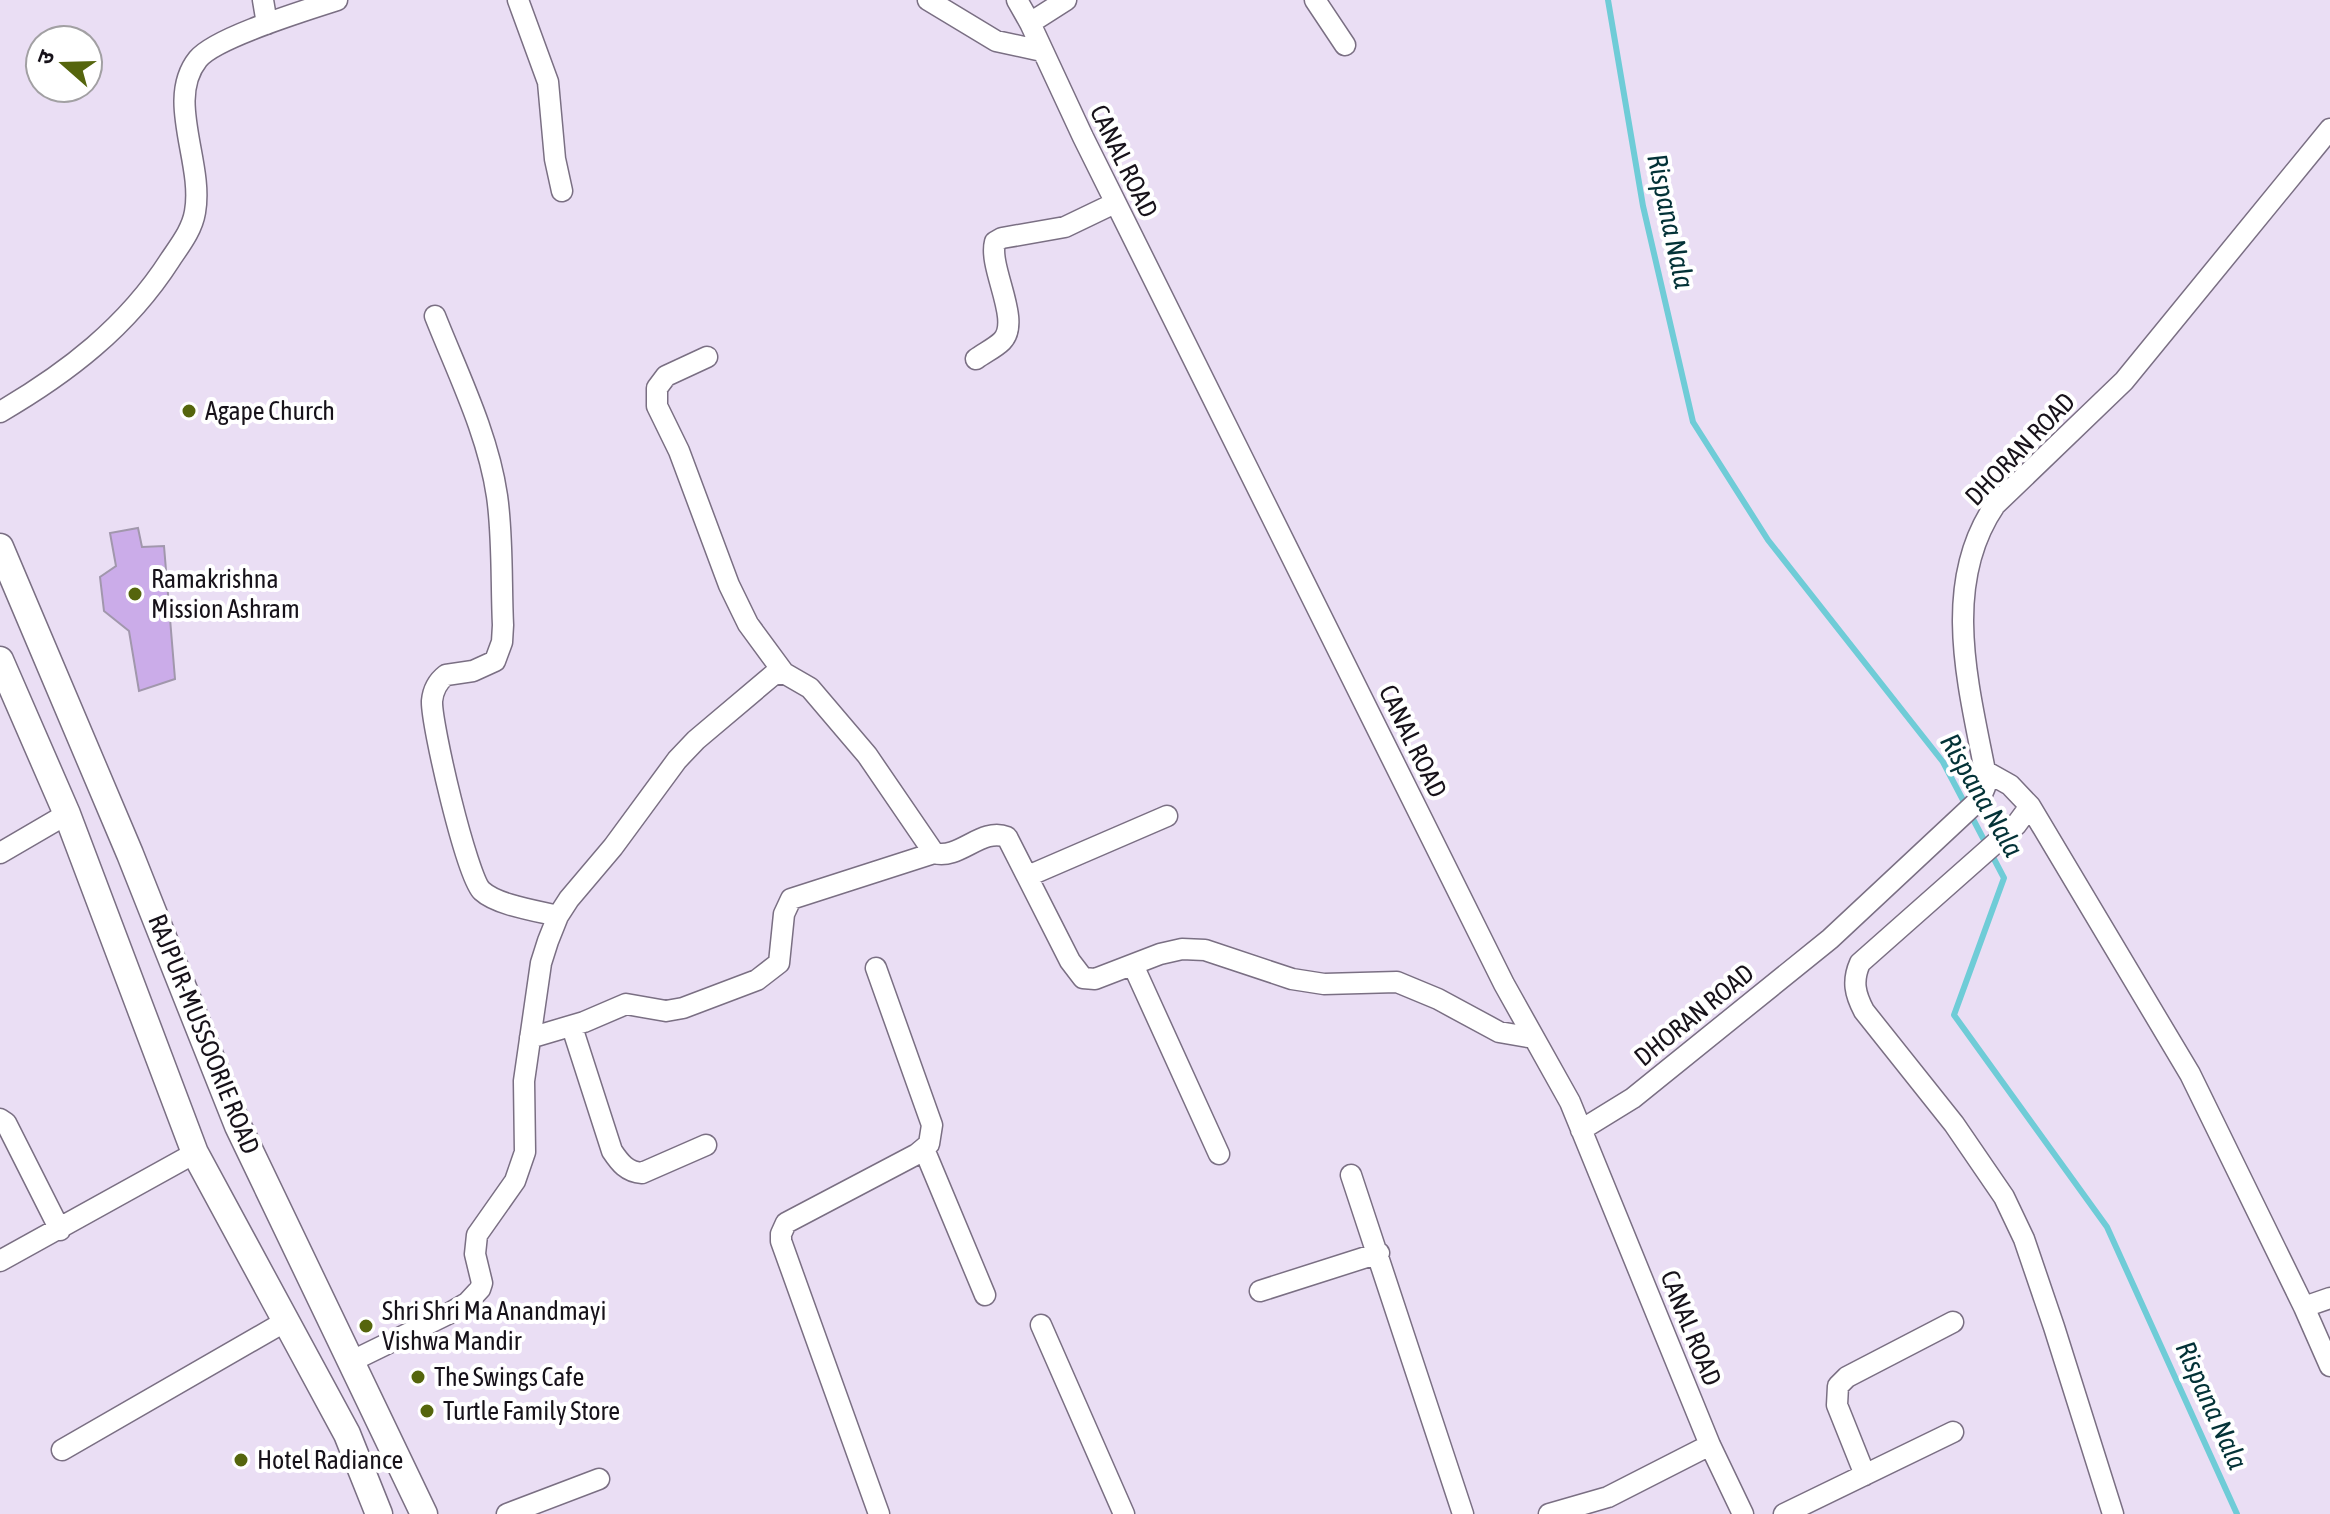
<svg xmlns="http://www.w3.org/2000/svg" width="2330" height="1514" font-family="'Asap Condensed','Noto Sans Devanagari',sans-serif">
  <rect width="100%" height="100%" fill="#eadef4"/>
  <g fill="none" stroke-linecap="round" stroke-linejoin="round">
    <path stroke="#6fccd7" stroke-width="6" d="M1608,0L1643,206L1693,422L1768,540L1943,762L2004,878L1954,1015L2107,1227L2237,1514"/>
  </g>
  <path fill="#cbace9" stroke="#a197ac" stroke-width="2" d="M138,528L142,547L164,546L175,679L139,691L129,631L104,611L100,577L116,566L110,533Z"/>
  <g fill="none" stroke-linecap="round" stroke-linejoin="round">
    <g stroke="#7a6f83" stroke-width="23">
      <path id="minor" d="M263,0L267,24
        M518,0L548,82L555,159L562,191
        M928,0L996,41L1042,51
        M1017,0L1030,23L1083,137L1504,984L1570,1102L1710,1445L1743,1514
        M1315,0L1345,45
        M1030,23L1066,0
        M435,316C458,374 488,434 497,496C503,537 501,584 503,625L502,642L495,661L473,671L446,675C437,682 433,690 432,701C431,724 467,878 482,891C497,905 537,911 558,916
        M707,357L666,376L657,388V406L679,451L729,585L748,624L784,673
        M976,359C984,353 995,348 1002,341C1022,321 988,268 995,242L1002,238L1065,227L1115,203
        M0,412C67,373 127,327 170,260C180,245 192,230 195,212C204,162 165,100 198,59C216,37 307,10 337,0
        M1985,771L2010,785L2030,806L2190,1074L2304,1307L2330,1366
        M2030,806L2016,825L1860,963C1852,981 1855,994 1864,1011L1954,1124L2004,1197L2024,1239L2054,1327L2113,1514
        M0,853L67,814
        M1028,876L1167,816
        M1133,965L1219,1154
        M876,968L932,1125L929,1144L917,1154L786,1223L781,1234V1241L879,1514
        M572,1027L612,1151C620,1163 627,1172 642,1173L706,1145
        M530,1038L584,1022L626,1004L666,1011L683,1008L757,980L779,963L784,914L791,899L934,853
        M0,1119L6,1123L60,1230
        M1581,1130L1633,1098L1830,939L1980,799L1985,787V771C1968,684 1941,584 1995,505L2124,381L2330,129
        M924,1149L985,1295
        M1351,1175L1463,1514
        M0,1261L195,1153
        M1260,1291L1379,1253
        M2304,1307L2330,1298
        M1041,1325L1124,1514
        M352,1361L448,1314L467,1303L480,1289L482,1283L475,1254L477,1235L515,1181L525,1152L524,1081L541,963L548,941L558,916L569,899L613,847L677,760L696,740L773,675L784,673L810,688L867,755L934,853C960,860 981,827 1007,837L1070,961L1083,978L1095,979L1160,954L1182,949L1205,950L1292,979L1324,984L1397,982L1438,999L1499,1032L1534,1038
        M62,1450L286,1321
        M1865,1475L1837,1405L1838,1386L1847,1377L1953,1322
        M507,1514L599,1479
        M1549,1514L1608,1497L1710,1445
        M1784,1514L1953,1432"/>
    </g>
    <g stroke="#7a6f83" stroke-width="29">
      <path id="major" d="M0,547L130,854L238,1126L424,1514
        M0,660L67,814L195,1153L347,1434L379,1514"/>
    </g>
    <use href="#minor" stroke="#fff" stroke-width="20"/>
    <use href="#major" stroke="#fff" stroke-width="26"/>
  </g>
  <g fill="#55650d" stroke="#fff" stroke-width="3">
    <circle cx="189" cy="411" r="8"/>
    <circle cx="135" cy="594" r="8"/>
    <circle cx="366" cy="1326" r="8"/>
    <circle cx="418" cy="1377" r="8"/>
    <circle cx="427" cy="1411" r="8"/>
    <circle cx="241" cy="1460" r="8"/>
  </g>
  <g text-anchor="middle" stroke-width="8" stroke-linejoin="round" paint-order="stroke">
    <g font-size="26" fill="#17121a" stroke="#fff">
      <text transform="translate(1124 161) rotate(64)" y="9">CANAL ROAD</text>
      <text transform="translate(2020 449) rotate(-46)" y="9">DHORAN ROAD</text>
      <text transform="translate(1413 741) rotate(64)" y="9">CANAL ROAD</text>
      <text transform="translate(1694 1015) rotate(-39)" y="9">DHORAN ROAD</text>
      <text transform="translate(204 1034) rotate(68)" y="9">RAJPUR-MUSSOORIE ROAD</text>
      <text transform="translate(1691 1328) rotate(68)" y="9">CANAL ROAD</text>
    </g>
    <g font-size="26" fill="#17121a" stroke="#fff" text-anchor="start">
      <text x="205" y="420">Agape Church</text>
      <text x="151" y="588">Ramakrishna<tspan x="151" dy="30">Mission Ashram</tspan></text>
      <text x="382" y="1320">Shri Shri Ma Anandmayi<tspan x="382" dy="30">Vishwa Mandir</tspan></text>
      <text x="434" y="1386">The Swings Cafe</text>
      <text x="443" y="1420">Turtle Family Store</text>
      <text x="257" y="1469">Hotel Radiance</text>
    </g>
    <g font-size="28" font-style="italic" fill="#033237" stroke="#fff">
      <text transform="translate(1671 221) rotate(78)" y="10">Rispana Nala</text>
      <text transform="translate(1982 795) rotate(60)" y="10">Rispana Nala</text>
      <text transform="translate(2212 1405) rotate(66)" y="10">Rispana Nala</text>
    </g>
  </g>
  <g transform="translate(64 64) rotate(290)"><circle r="38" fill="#ffffff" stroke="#a2a0a3" stroke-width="2"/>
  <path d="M0-6L14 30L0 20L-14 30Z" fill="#55650d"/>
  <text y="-12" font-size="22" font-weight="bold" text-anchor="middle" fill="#17121a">उ</text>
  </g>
</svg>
